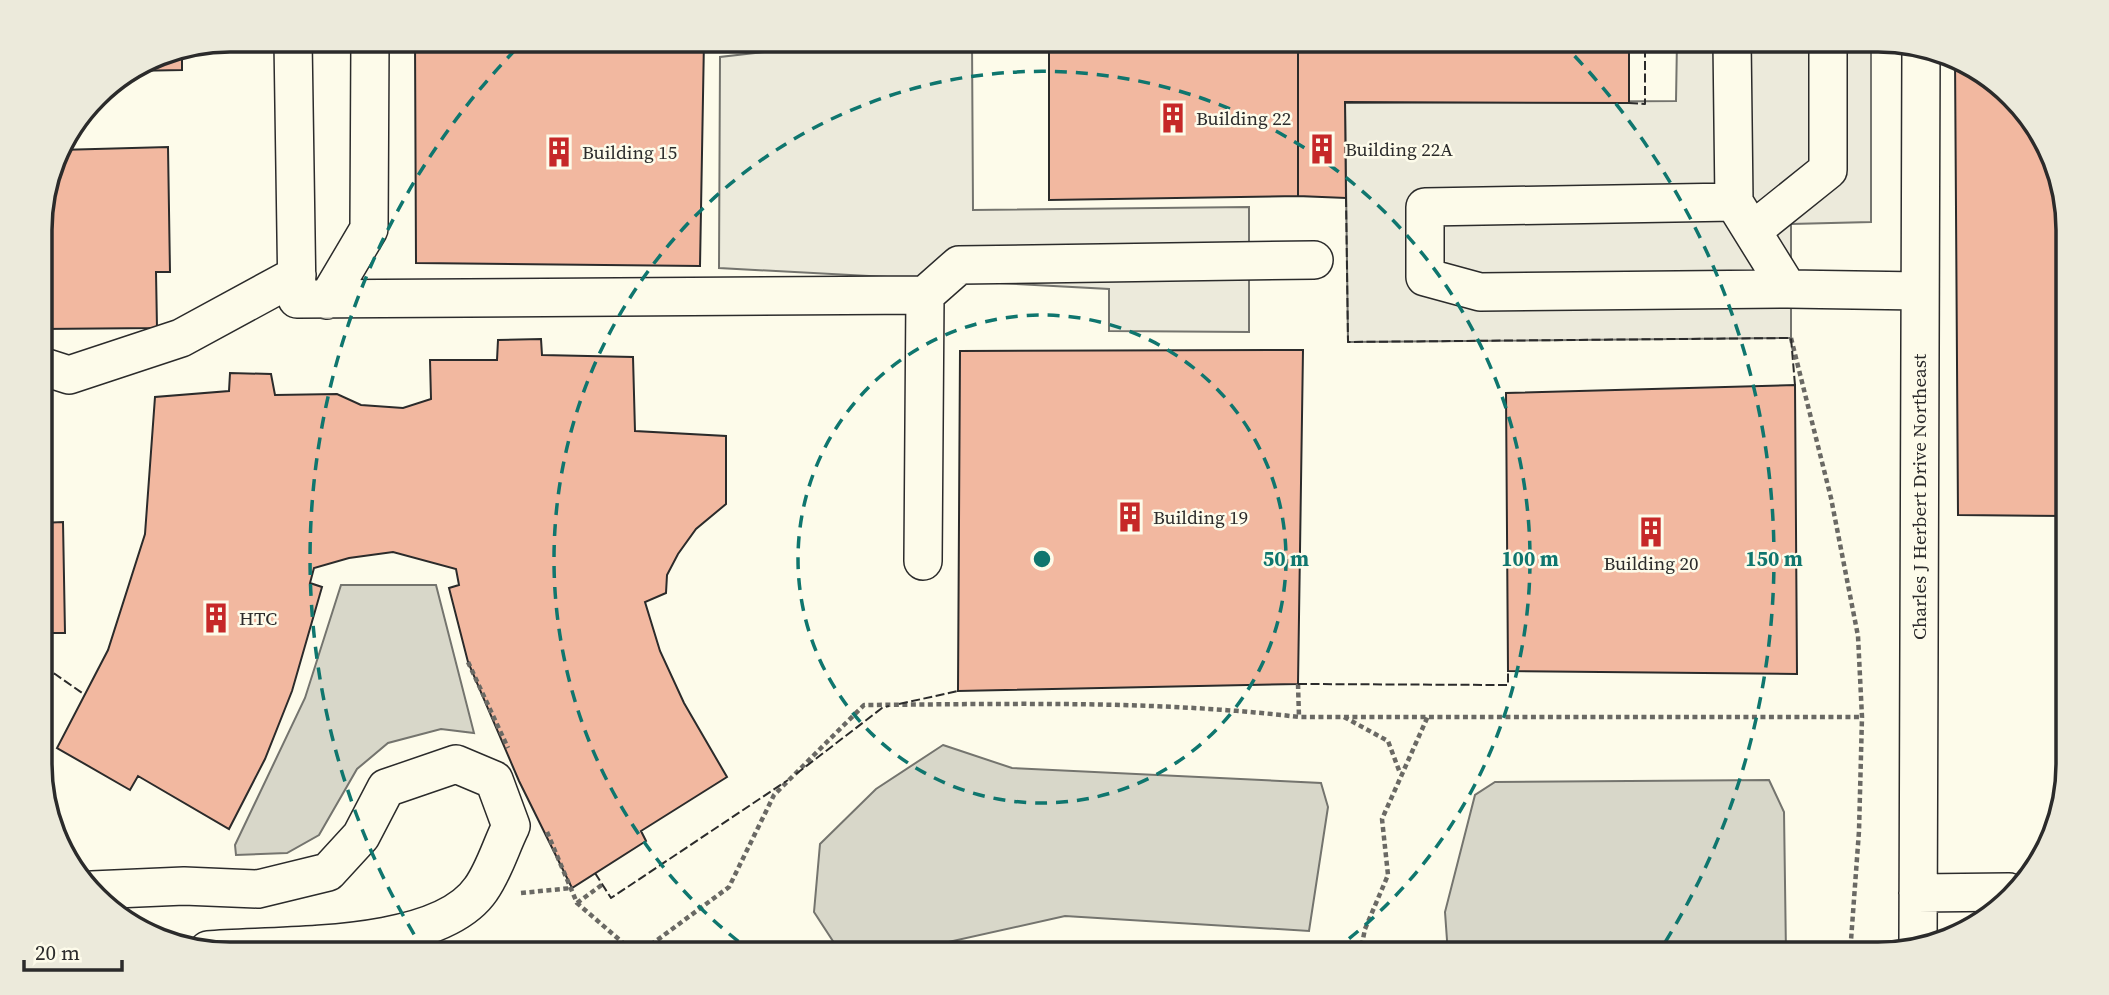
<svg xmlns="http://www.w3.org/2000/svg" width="2109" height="995" font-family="'Source Serif 4',serif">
  <rect width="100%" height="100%" fill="#fdfbea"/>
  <path fill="#eceadb" stroke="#74746e" stroke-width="2" d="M869,40H972L973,210L1249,207V332L1109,331V289L719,268L720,57Z
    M1677,40H1871V222L1791,224V338L1348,342L1345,103L1676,101Z"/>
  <path fill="#d8d7c9" stroke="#74746e" stroke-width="2" d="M341,585H436L474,733L441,729L388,743L357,769L319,835L287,853L236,855L235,845L305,698Z
    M943,745L1012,768L1321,783L1328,807L1309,931L1065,916L890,955H842L814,912L820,844L876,789Z
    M1769,780L1784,812L1786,954H1448L1445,912L1475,795L1495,782Z"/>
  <path fill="#f2b8a0" stroke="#2b2b2b" stroke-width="2" d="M415,40H704L700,266L416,263Z
    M1049,40H1298V196L1049,200Z
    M1298,40H1629V103L1345,102L1346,198L1298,196Z
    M182,50V70L132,71L158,55Z
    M1955,58L2030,115L2067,206L2068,516L1958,515Z
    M168,147L170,272H156L157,328L41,329V218L59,150Z
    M541,339L542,355L633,357L635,431L726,436V504L696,529L678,554L667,575L666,593L645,602L660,651L684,703L727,777L641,831L646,841L572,888L519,781L468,662L449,588L459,585L456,569L393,552L349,558L314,568L310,583L322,587L292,691L265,759L229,829L138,776L130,790L57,748L108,650L145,534L155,397L229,391L230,373L271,374L275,395L337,394L361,405L403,408L431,399L430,360H497L498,340Z
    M1303,350L1298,684L958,691L960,351Z
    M1795,385L1797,674L1508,671L1506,393Z
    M63,522L65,633H42L41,523Z"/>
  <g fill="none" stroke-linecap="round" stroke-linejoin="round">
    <g stroke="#2b2b2b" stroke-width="40">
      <path id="minor" d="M293,40L297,299L925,295L959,265L1314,260
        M1732,40L1734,202L1788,289L1920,291
        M1734,202L1425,207V277L1480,292L1788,289
        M1752,231L1828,170V40
        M327,300L369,229L370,40
        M41,366L69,375L181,338L297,275
        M923,561L925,295
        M92,890L184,886L258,889L328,872L361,836L386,788L456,764L494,780L511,826C501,846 494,871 481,889C438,952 279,944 208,950
        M1918,893L2009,892
        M1918,945L1921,49"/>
    </g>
    <path stroke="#6a6964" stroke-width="4.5" stroke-dasharray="5 3.5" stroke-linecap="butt" d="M1791,338L1831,498L1858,636L1862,717L1859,831L1850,954
      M468,662L508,748
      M1298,684L1299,717
      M1344,717L1388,741L1400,773
      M547,832L577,903L637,955
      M521,893L572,888
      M577,903L603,884
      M1360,954L1365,929L1388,875L1382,819L1428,716
      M637,955L729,887L774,795L864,705C1009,704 1155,700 1299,717H1862"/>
    <use href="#minor" stroke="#fdfbea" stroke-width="37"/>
    <path stroke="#2b2b2b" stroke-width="2" stroke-dasharray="9 3.5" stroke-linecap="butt" d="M1629,103L1645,104V40
      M1346,198L1348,342L1791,338L1795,385
      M42,669L55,674L85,695
      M1298,684L1508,685V671
      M899,704L958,691
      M796,774L882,708L889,706
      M595,873L611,898L788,780"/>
  </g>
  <g fill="none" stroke="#0f766e" stroke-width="3.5" stroke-dasharray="12 9">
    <circle cx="1042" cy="559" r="244"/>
    <path d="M755 954A488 488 0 1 1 1329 954"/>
    <path d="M425 952A732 732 0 0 1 524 41M1560 41A732 732 0 0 1 1659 952"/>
  </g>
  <defs>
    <g id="building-bare" transform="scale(2.415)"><path d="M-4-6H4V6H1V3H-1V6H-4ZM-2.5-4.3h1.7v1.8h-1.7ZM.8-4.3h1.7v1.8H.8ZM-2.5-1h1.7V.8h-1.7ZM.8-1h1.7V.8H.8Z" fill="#c62828" stroke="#fdfbea" stroke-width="2.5" paint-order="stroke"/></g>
  </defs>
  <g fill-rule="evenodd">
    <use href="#building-bare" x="1173" y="118"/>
    <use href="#building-bare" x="1322" y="149"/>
    <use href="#building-bare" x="559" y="152"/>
    <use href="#building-bare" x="1130" y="517"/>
    <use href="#building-bare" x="1651" y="532"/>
    <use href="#building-bare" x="216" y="618"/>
  </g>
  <g text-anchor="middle" stroke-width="5" stroke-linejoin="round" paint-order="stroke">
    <g font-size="19" fill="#2b2b2b" stroke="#fdfbea" text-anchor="start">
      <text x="1196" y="125">Building 22</text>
      <text x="1345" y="156">Building 22A</text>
      <text x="582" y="159">Building 15</text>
      <text x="1153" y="524">Building 19</text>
      <text x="1651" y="570" text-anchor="middle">Building 20</text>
      <text x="239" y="625">HTC</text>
    </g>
    <g font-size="19" fill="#2b2b2b" stroke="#fdfbea">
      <text transform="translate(1919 497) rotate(-90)" y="7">Charles J Herbert Drive Northeast</text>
    </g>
  </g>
  <path d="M0 0H2109V995H0ZM230 52H1878A178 178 0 0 1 2056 230V764A178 178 0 0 1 1878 942H230A178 178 0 0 1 52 764V230A178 178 0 0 1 230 52Z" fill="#eceadb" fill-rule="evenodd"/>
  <path fill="none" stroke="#2b2b2b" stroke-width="3.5" d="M230 52H1878A178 178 0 0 1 2056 230V764A178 178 0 0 1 1878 942H230A178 178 0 0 1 52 764V230A178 178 0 0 1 230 52Z"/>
  <circle cx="1042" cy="559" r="10" fill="#0f766e" stroke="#fdfbea" stroke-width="3.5"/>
  <g font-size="21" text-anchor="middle" font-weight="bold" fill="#0f766e" stroke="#fdfbea" stroke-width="5" stroke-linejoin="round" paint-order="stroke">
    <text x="1286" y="566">50 m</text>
    <text x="1530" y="566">100 m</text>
    <text x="1774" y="566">150 m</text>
  </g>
  <path d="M24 960v10h98v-10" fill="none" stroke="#2b2b2b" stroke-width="3.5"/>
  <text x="35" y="960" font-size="21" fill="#2b2b2b" stroke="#fdfbea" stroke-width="5" paint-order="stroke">20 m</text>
</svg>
